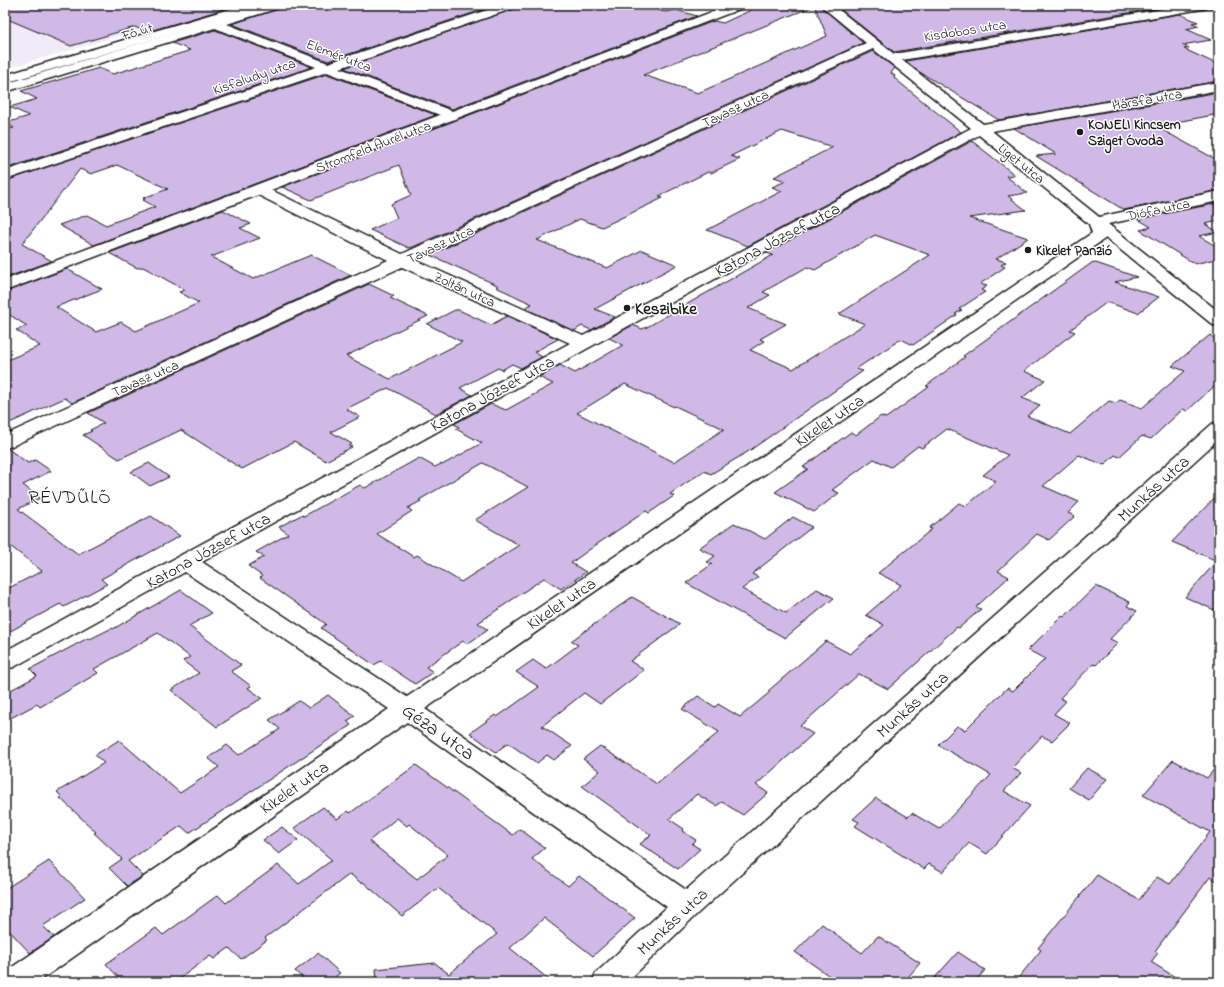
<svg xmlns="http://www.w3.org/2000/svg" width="1224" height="987" font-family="'Indie Flower',sans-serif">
  <rect width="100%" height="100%" fill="#fff"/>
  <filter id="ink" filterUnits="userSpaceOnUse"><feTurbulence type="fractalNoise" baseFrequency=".025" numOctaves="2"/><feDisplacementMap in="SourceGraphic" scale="8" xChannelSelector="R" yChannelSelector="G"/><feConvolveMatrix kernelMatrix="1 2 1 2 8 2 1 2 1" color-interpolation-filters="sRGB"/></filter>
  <g filter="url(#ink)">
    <path fill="#f1eaf8" d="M5,5H225L5,69Z"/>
    <path fill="#d0b8e7" stroke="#1c1c1c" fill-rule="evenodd" d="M5,5H238L146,32L135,27L71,46L5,18Z
      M286,5H497L328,61L232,24L282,8Z
      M520,5H641L665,12L676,10L697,16L452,109L344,68L517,8Z
      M762,5L814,6L643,75L698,93L827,36L814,5H819L863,43L413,247L409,248L370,230L397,218L391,204L411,195L399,165L311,200L282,187L714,21L723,23Z
      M835,5H1159L1164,7L894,52Z
      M1180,14L1198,22L1192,23L1199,26L1186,29L1211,40L1182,45L1189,48L1184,49L1219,65V81L999,120L918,71L906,61Z
      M215,30L312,67L5,169V130L14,128L6,123L29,116L10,107L37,99L21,91L99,68L113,74L185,52L190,50L172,43Z
      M873,51L895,68L891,73L895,76L894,78L961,132L748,246L707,230L782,191L772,187L786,181L774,177L833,147L782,131L731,156L740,159L711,173L708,172L659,196L663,198L602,227L580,219L537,240L607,268L642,250L677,265L595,309L615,317L591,330L582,326L574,331L524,308L532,304L496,287L499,286L430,255Z
      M327,74L436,115L94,245L59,225L87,215L106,225L155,207L143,200L145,199L143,198L168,189L117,165L91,174L80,169L22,244L52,261L5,278V181Z
      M1219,92V114L1155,126L1219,161V190L1124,210L1036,156L1056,154L1014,128Z
      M972,141L1015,175L1006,176L1027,193L1008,196L1026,210L969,218L1028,238L996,259L1006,262L1001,265L1005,267L980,284L987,286L981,290L985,292L959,309L962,310L955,314L957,315L913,345L901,339L856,369L863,371L749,451L711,474L704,471L670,494L674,496L649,513L646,511L593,547L571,563L586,572L561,589L544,578L478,623L488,630L467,644L463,641L426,667L433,672L415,684L381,661L374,665L321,628L326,624L260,578L262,576L248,566L264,557L256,552L288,534L279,527L301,515L304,516L360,485L365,488L419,458L435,467L441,464L442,465L482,443L456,429L459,427L454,424L491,404L506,410L553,384L539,377L560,365L575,373L623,345L609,338L633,325L642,329L647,327L773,255L766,253ZM875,235L930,255L839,314L865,324L793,369L750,350L764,341L760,339L786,324L748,308L770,295L763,292L807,267L815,270ZM625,384L674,407L675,406L724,429L674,462L577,413ZM483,463L528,487L475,520L519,545L461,582L417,555L414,557L377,534L412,511L408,508L421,501L419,500Z
      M1219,203V221L1205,224L1218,232L1199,236L1219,248V258L1195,264L1140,230L1151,227L1138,219Z
      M223,210L251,224L240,228L260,238L211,257L253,279L311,255L351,275L72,403L65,398L5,425V361L40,346L16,330L27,326L5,312V292L67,269L102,289L56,307L96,332L121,322L136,331L199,303L179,292L185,290L143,267L137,268L109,253Z
      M1093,262L1137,277L1115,282L1159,297L1138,313L1107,302L1070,330L1075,332L1024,371L1045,380L1022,398L1040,405L1027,416L1070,434L1109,401L1116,403L1120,400L1142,408L1185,371L1172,366L1210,335L1219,342V382L1187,411L1183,409L1151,439L1142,436L1119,457L1115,455L1104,465L1079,455L1043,486L1079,502L1068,513L1075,516L1049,540L1037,534L998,571L1009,577L976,607L981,609L959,628L957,627L888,689L859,674L800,726L813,734L756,785L768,793L743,815L722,802L716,806L697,794L669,819L684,829L682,831L696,840L692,844L700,849L678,869L640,844L651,835L582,786L600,771L583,759L600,746L657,784L719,732L682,709L698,696L715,707L718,704L740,717L770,692L768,691L826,641L850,654L884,625L866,615L901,585L878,573L932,529L929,528L959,503L966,506L996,481L983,475L1008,455L947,429L922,448L918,446L891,467L874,459L832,490L839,493L814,512L775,492L808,469L803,467L851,432L856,435L881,416L886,418L929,387L926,386L965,357L963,356Z
      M369,284L394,296L390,298L428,316L346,356L390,379L462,342L427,324L455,310H459L491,325L507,316L558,339L534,352L542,357L521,368L512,364L502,370L498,368L460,388L472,395L436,414L388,388L346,409L360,417L331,432L352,444L349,446L352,447L326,461L294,442L242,469L181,430L119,459L83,435L92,431L90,430L104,423L88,413Z
      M5,449H8L28,463L35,460L51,471L23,485L40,498L18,509L78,554L151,516L180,536L101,579L107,584L64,607L60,604L5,634V590L42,571L5,542Z
      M149,463L169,477L150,486L131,472Z
      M1219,493V612L1185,597L1217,561L1172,542Z
      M793,517L812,527L752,574L758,577L742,589L786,613L817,589L834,598L785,638L686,583L712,564L707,562L715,556L699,548L734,523L765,539Z
      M1096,586L1130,602L1127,606L1137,611L1110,639L1118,643L1096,665L1093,664L1060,698L1066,701L1054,714L1070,723L1052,741L1042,736L1012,768L1021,773L1004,791L1030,806L987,854L969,843L943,872L929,864L924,869L855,826L859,822L853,819L876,798L908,817L912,813L939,829L991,775L938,745L957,726L965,730L1007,688L1013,691L1045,659L1028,650L1062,616L1064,617Z
      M181,590L212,613L189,626L241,665L231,671L251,686L248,688L262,698L217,727L171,690L199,673L183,661L190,657L158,633L94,669L98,673L40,707L37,704L5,721V693L37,676L30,669L88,638L90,639L112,628L113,629Z
      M632,597L680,624L630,661L644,670L600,704L584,693L542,726L572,746L554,760L547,755L537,763L508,743L496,752L470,733L495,715L497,717L539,687L516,672L533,660L546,669L578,645L571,641Z
      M328,695L355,716L347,721L351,725L189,833L181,826L128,861L143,876L127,886L109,868L122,859L94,833L96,832L60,798L62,797L57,792L104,763L95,755L119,740L180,793L219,767L208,758L227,745L239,755L280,729L269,720L299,701L309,708Z
      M1173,760L1207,778L1219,763V882L1210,877L1155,951L1158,953L1151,962L1183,982H1015L1041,950L1038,948L1097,875L1139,900L1157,877L1170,884L1210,832L1143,795Z
      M416,765L513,835L520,829L545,848L532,859L568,886L579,876L635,918L593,956L544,918L510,948L552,982H377L376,969L435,963L449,974L497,934L438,888L402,916L363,882L361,883L350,874L265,938L267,940L241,959L229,948L214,959L210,956L175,982H123L106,964L156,928L163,935L218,895L226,903L278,865L299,884L332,860L294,828L323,807L337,819L348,811L350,813ZM397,818L407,826L409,824L448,855L417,879L369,841Z
      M1087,768L1107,779L1089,800L1069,788Z
      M282,827L298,840L279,854L263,840Z
      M49,861L85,898L43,926L54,937L30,953L5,926V889Z
      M822,924L862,953L878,936L920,963L904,982H838L795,952Z
      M958,952L985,970L975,982H931Z
      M318,953L340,973L329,982H307L295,971Z"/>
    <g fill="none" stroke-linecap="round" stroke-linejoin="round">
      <g stroke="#1c1c1c" stroke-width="3">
        <path id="minor" d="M266,5H284L282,7L227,24L328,63L502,5H519L517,7L340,68L452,111L730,5H747L745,7L271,190L402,254L866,43L820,5H833L894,54L1187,5H1214L1212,7L1208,8L902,60L983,124L1219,82V90L992,131L1099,217L1219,191V201L1108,224L1219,312V326L1213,325L1106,238L425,709L686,890L1212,424L1219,422V439L697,914L627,982H592L596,973L667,907L407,722L38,982H5V972L389,709L185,572L14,667L5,669V651L570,343L402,267L12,446L5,448V435L388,260L258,195L5,291V280L440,115L327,72L5,180V171L316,67L215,28L5,92V84ZM873,49L971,128L583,336L415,260ZM979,135L1089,224L1092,233L407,697L202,562L590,347Z"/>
      </g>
      <g stroke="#1c1c1c" stroke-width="3">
        <path id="primary" d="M243,5H262L260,8L5,83V75Z"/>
      </g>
      <use href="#minor" fill="#fff" fill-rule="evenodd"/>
      <use href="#primary" fill="#fff" fill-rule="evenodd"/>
      <path stroke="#1c1c1c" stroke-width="2" d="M5,7L11,5"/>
    </g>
  </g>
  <g fill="#1c1c1c" stroke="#fff" stroke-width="1.5">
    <circle cx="1080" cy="132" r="4"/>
    <circle cx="1028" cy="250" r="4"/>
    <circle cx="627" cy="308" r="4"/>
  </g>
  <g text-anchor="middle" stroke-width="3" stroke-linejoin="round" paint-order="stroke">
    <g font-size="14" fill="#1c1c1c" stroke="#fff">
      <text transform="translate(965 30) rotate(-9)" y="5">Kisdobos utca</text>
      <text transform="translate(137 31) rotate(-17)" y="5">Fő út</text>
      <text transform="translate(339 55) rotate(21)" y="5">Elemér utca</text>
      <text transform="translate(254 76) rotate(-19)" y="5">Kisfaludy utca</text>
      <text transform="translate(1147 99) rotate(-10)" y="5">Hársfa utca</text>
      <text transform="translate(735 108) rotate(-25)" y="5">Tavasz utca</text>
      <text transform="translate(373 146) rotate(-21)" y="5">Stromfeld Aurél utca</text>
      <text transform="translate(1022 163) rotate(39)" y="5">Liget utca</text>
      <text transform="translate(1158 209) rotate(-12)" y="5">Diófa utca</text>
      <text transform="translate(440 244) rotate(-25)" y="5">Tavasz utca</text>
      <text transform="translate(465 289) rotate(25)" y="5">Zoltán utca</text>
      <text transform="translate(145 378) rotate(-24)" y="5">Tavasz utca</text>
    </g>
    <g font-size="14" font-weight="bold" fill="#1c1c1c" stroke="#fff" text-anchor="start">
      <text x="1088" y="129">KONELI Kincsem<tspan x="1088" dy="16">Sziget Óvoda</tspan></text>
      <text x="1036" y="255">Kikelet Panzió</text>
    </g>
    <g font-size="17" fill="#1c1c1c" stroke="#fff">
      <text transform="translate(777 239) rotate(-28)" y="6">Katona József utca</text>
      <text transform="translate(492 393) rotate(-29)" y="6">Katona József utca</text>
      <text transform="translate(829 420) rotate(-34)" y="6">Kikelet utca</text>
      <text transform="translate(1153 488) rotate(-42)" y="6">Munkás utca</text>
      <text transform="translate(208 550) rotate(-29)" y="6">Katona József utca</text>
      <text transform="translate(561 603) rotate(-34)" y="6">Kikelet utca</text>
      <text transform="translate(912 704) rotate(-42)" y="6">Munkás utca</text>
      <text transform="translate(294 787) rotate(-35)" y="6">Kikelet utca</text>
      <text transform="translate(672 921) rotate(-43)" y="6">Munkás utca</text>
    </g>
    <g font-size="17" font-weight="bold" fill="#1c1c1c" stroke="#fff" text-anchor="start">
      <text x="635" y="314">Keszibike</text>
    </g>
    <g font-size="19" letter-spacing="1" fill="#1c1c1c" stroke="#fff">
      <text x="70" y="503">RÉVDŰLŐ</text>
    </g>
    <g font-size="20" fill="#1c1c1c" stroke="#fff">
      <text transform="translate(439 731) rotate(35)" y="7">Géza utca</text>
    </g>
  </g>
  <rect width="1224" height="987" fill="none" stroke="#fff" stroke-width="20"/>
  <rect x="10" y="10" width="1204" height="967" fill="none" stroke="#1c1c1c" stroke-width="1.5" filter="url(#ink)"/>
</svg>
